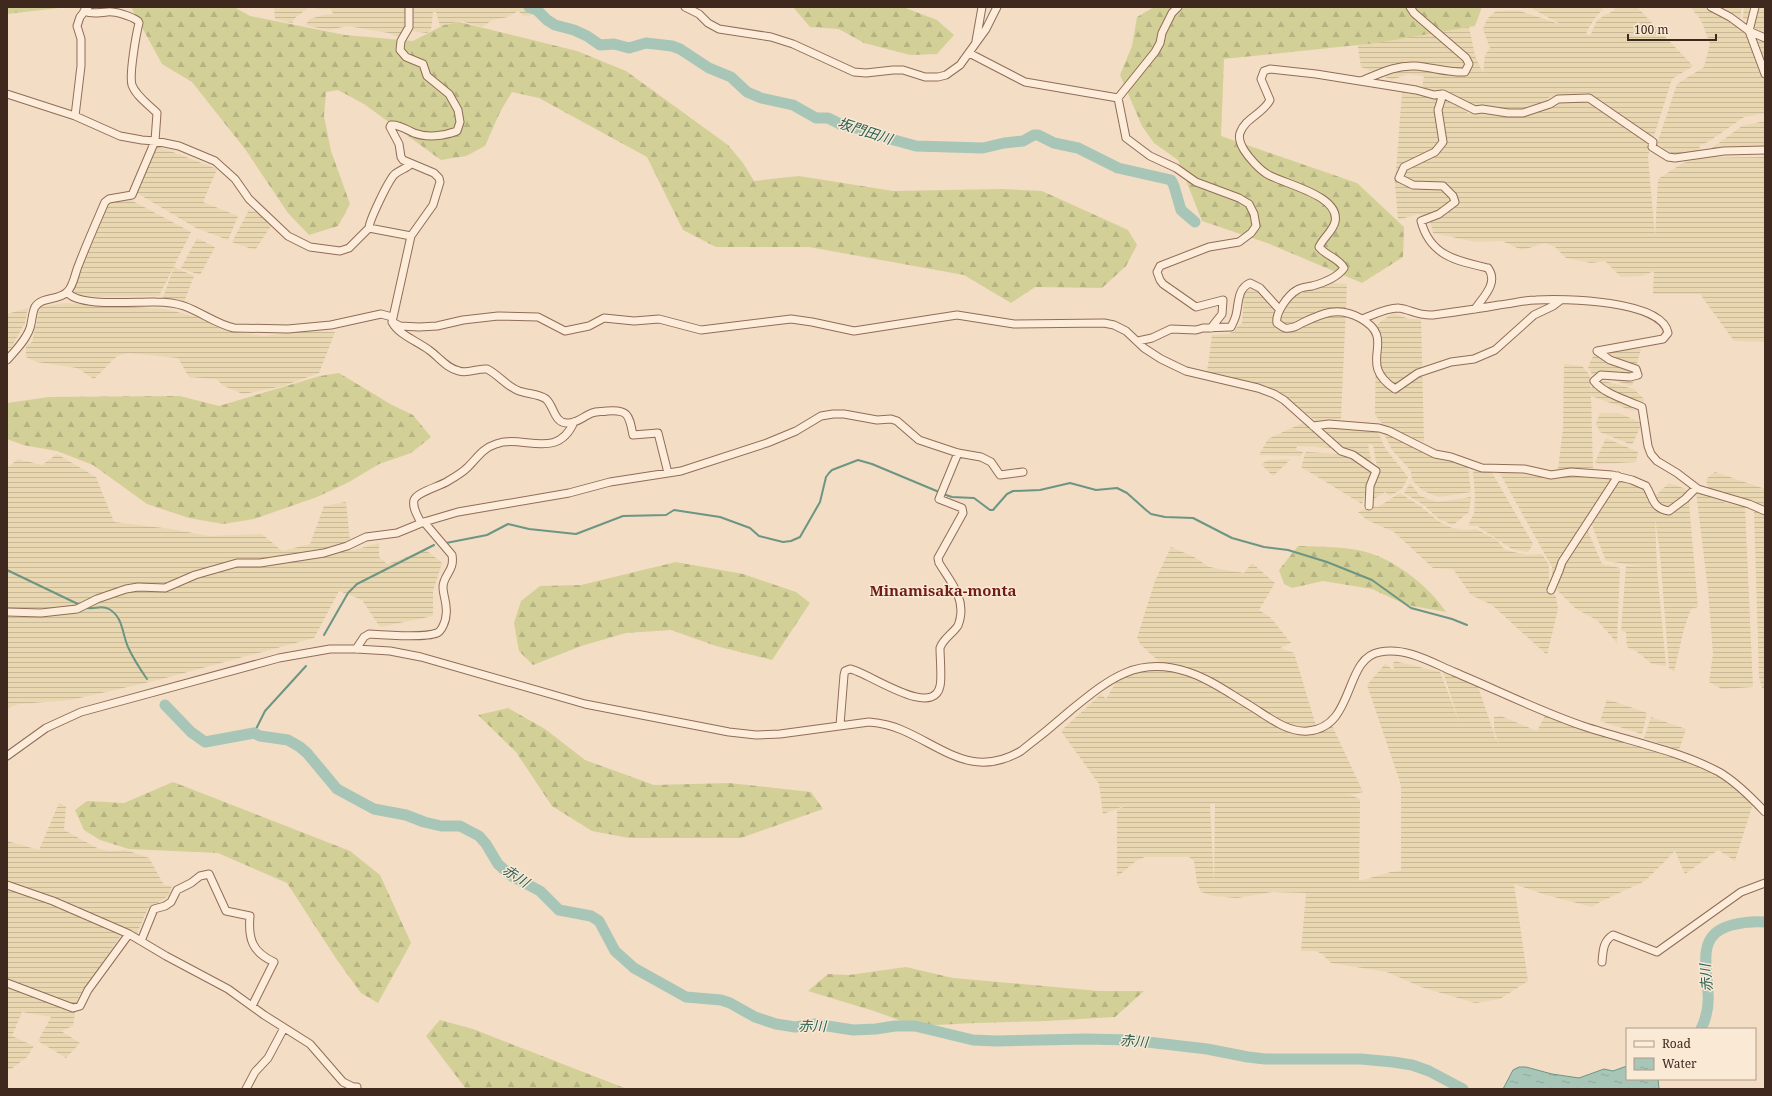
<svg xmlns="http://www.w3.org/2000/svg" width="1772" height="1096" font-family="'Noto Serif','Noto Sans JP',serif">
  <defs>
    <pattern id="farmland-rules" width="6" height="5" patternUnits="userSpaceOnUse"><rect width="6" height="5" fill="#e9d7b1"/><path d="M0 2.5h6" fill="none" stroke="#c9b998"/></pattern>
    <pattern id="forest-firs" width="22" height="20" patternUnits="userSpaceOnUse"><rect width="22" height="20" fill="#d3d097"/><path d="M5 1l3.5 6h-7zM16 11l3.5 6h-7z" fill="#b6b382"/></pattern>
    <pattern id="water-ripples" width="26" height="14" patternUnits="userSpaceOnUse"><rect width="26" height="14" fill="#a7c6b7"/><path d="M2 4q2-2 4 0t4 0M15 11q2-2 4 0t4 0" fill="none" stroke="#91aa9d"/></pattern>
  </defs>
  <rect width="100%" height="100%" fill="#f3ddc5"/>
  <path fill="url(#farmland-rules)" fill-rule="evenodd" d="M274,7H310L300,14L294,19L292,23L275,19Z
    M319,7H405L407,26L400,38L389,33L348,26L328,30L305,25L310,19L323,15L333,14L331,9H316Z
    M413,7H525L535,12L536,14L524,16L518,11L508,17L492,20L482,27L461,21L440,26L436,12H433L431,30L427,33L411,31Z
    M1465,7L1475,56L1483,73L1485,55L1490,48L1483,29L1487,19L1496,11L1517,10L1562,25L1529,7H1600L1603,9L1594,19L1587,31L1586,34L1590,36L1597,20L1613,11L1616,7H1637L1693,66L1672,79L1653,139L1586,93L1550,97L1538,106L1522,110L1475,106L1422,87L1424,76L1408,74L1392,80L1361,67L1352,8Z
    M1690,7H1703L1716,13L1730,21L1746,34L1761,73L1765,78V113L1744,117L1708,142L1700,145L1699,151L1676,156L1657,144L1677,84L1704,67L1710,44L1701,20Z
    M1724,7H1742L1740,18Z
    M1744,7H1752L1748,20L1743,18Z
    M1756,7H1765V34L1750,28Z
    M1752,34L1765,39V70Z
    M1402,92L1448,100L1468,113L1511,117L1530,115L1548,109L1560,103L1569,101L1589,103L1598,108L1651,143L1648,157L1655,237L1658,179L1683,163L1701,158L1765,157V342L1734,341L1700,294H1653L1654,271L1642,276L1621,277L1605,261L1591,263L1566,258L1555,247L1545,243L1522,250L1502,241L1476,242L1433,233L1430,220L1418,214L1398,220L1395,184Z
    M1765,121V148H1712L1742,126Z
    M157,146L217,169L203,202L238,216L228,240L196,228L137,193Z
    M129,199L191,232L159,296L79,297L71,293L109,201Z
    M249,210L258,213L271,226L255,250L232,242Z
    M197,238L215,247L200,275L181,268Z
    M174,267L194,276L184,302L162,300Z
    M1332,283L1347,284L1341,419L1316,421L1281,393L1207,372L1212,335L1229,334L1242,323L1244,294L1248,290L1255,289L1276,310L1298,294Z
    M66,303L165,309L201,318L223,330L263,336L305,331L335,332L319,373L283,386L243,394L224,386L216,379L189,377L178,358L128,353L117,356L94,379L77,368L37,362L26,357V346L32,342L40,307Z
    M28,308L25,323L11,348L7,349V314Z
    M1393,313L1409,319H1421L1424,442L1384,426L1375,415L1376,325Z
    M1633,346L1641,349L1636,366L1606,353Z
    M1594,354L1638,369L1632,386L1592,374L1588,367Z
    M1564,364L1582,366L1589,374L1591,392L1593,378L1634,389L1645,400L1633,411L1591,396L1593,468L1558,469L1563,429Z
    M1600,413H1619L1642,423L1632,445L1600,432L1596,424Z
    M1305,422L1336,448L1297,446L1296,450L1303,452L1301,456L1259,455L1268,439Z
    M1317,427L1350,428L1378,432L1385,448L1408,477L1402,489L1390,496L1385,492L1371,501L1378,472L1373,445L1368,444L1372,465L1342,448Z
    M1383,432L1434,455L1468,466L1471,492L1439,497L1423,491L1412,480L1411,471L1392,450Z
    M1606,438L1638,452L1636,462L1599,464L1595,462Z
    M1306,452L1339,454L1353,459L1372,472L1362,504L1301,467Z
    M57,454L96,477L114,522L171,529L209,536L262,534L282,551L310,544L324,506L346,502L351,551L379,543V557L387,564L426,550L442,563L433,591V616L380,627L362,600L339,591L314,638L158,680L71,700L19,704L7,708V468L18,459L42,465Z
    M1291,459L1273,476L1261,464L1269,460Z
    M1473,471H1491L1533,544L1528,552L1512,549L1477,526H1468L1474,513L1475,496Z
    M1499,472L1532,475L1613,479L1558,560L1552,581V567Z
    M1715,472L1765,489V508L1755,502L1708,490L1706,479Z
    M1620,481L1634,483L1646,492L1654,510L1656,495L1669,483L1686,489L1689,503L1698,607L1691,609L1684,629L1674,672L1669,668L1660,554L1655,518L1657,569L1666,666L1652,664L1636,651L1627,647L1626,632L1621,631L1626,566L1646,567L1606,561L1591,523Z
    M1410,483L1420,496L1438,502L1471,497L1469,512L1453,525L1439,519L1424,505L1404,493Z
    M1696,492L1726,503L1745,507L1753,687L1722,689L1709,682L1713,654L1708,590Z
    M1400,493L1423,508L1438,521L1452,528L1464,530L1476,529L1497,540L1504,549L1513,552L1528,555L1542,554L1549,565V588L1556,597L1558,609L1547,655L1492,605L1471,595L1453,569L1433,568L1394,532L1367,520L1358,512L1369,506L1378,507Z
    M1754,510L1765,515V688H1762L1759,677Z
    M1587,529L1602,564L1620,568L1617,643L1597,620L1576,609L1557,590L1564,562Z
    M1171,547L1194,557L1209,567L1244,573L1252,563L1275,583L1259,610L1271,618L1291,643L1280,648L1294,653L1317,729L1330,721L1363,792L1350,795L1360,799L1359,881L1391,872L1401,871V785L1367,685L1385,664L1395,671L1393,666L1394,661L1440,672L1460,724L1443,672L1478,687L1495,736H1493L1496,738L1499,745L1494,730V717L1501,716L1537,731L1547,712L1724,776L1754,800L1735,861L1718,850L1685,874L1675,851L1645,881L1600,902L1592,907L1543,894L1514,884L1528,981L1500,999L1475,1003L1421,987L1387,972L1331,963L1322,954L1316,951H1301L1306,893L1272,892L1237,898L1214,896L1201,892L1197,883L1194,861L1189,857H1145L1137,860L1117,877V810L1129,804L1103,814L1099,784L1061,731L1101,694L1106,699L1121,674L1165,667L1141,645L1137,638L1155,581ZM1215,803L1214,885L1210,804Z
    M1607,699L1647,713L1642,734L1600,721Z
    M1651,717L1686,729L1679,750L1644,738Z
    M59,803L66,806L64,830L99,849L109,851L126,850L149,858L164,885L172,886L168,896L155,905L148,908L137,933L126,928L77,1000L73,1026L61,1031L80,1043L66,1058L38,1041L51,1017L22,1012L12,1036L34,1046L27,1057L10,1070L7,1068V841L39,850Z"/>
  <path fill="url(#forest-firs)" d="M7,7H68L7,14Z
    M131,7H234L250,16L345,35L413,41L444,25L459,22L577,51L626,71L728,145L743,163L754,181L799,176L893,191L1002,189L1042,191L1128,230L1137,245L1126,266L1102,288L1035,287L1011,303L964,275L809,247H716L683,230L647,157L539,98L512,92L500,112L485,146L466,156L441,160L364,104L338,90L326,92L324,116L331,151L350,204L338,226L309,235L288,213L245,149L192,82L162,64Z
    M793,7H903L937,20L954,35L937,54L910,55L864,43L839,29L810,27Z
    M1154,7H1482L1475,26L1377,43L1224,59L1221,136L1357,183L1404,227L1403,257L1362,283L1267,243L1202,221L1178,160L1154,143L1142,126L1120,75L1132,46L1137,17Z
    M339,373L392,405L413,415L431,437L411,453L379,464L349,482L317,497L254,519L223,524L189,518L147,504L93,465L57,451L23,445L7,439V403L49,397L180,396L219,406L320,376Z
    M1298,546C1320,547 1344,546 1366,552C1395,560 1429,586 1446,612L1407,605L1372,589L1323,581L1292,588L1284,584L1279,570Z
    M676,562L743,574L796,592L810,603L772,660L716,646L671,630L626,633L581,646L533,665L519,651L514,623L521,601L540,586L581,585Z
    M508,708L545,729L585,760L654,785L729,783L811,792L823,809L741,838H629L592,831L552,806L516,752L478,715Z
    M173,782L350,851L380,875L411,943L378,1003L361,993L337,960L287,883L218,853L129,849L100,840L84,830L75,810L87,801L124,803Z
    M906,967L953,978L1099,991H1144L1115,1017L1046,1021L976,1023L915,1026L874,1011L808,991L828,974L849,975Z
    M440,1020L473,1029L627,1089H466L426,1036Z"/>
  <path fill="url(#water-ripples)" stroke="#6c9584" d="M1627,1066V1079H1658L1659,1089H1503L1513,1070L1519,1067H1526L1552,1074L1579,1078L1604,1069L1613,1071Z"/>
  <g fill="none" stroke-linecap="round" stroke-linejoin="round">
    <path stroke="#6c9584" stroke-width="2" d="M943,494L952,497L974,498L990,510H993L1007,494L1013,491L1040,490L1070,483L1096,490L1117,488L1127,493L1146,510L1151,514L1165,517L1193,518L1232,538L1264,547L1288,550L1327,562L1372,580L1411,608L1452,619L1467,625
      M446,543L487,535L508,524L529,529L576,534L623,516L666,515L674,510L720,517L750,528L759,536L783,542L791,541L800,537L820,502L826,477L829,473L832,470L858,460L872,464L939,492
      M7,570L80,605
      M84,607C92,611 101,604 109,609C123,617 122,633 128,647C133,658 140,669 147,679
      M324,635L348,593L357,584L434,545
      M254,733L265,711L306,666"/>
    <path stroke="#a7c6b7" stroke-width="11" d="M529,7L537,10L547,20L555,25L574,30L587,36L600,45L614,44L629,48L646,43L672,46L680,49L709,68L731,77L747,92L761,98L793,105L816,118H828L842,125L862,129L894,140L916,146L983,148L1004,143L1023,141L1034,135H1038L1054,143L1078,148L1118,168L1171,180L1174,186L1181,210L1195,222
      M165,705L191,732L205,742L254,733L260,736L288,740L300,747L307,753L337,789L374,809L406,815L424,822L441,826H460L479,836L486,844L498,864L510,875L540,891L559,910L591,916L599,921L615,951L634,968L686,997L721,1000L730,1003L755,1017L776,1024L795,1027L815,1024L853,1030L876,1029L895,1026H915L973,1040L996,1041L1086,1039L1130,1040L1207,1049L1248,1057L1265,1059H1361L1393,1062L1412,1065L1429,1071L1463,1089
      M1701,1029C1706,1019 1709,1005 1708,993C1707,966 1696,934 1732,925C1743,922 1753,921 1765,922"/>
    <g stroke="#906d58" stroke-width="9">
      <path id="minor" d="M409,7V27L401,41L400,50L406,57L423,64L427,76L449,94L458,110L460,122L457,131C444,136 427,138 414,133C407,130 399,124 391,125L390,127L399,144L401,157L403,160L434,173L439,178L440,182L433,205L411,236L392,322C399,335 417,341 429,350C439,357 446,368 459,371C468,374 477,368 487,369C499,375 506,386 519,391C528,394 539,394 546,399C554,406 554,423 567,423C576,424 584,416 592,413C597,411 602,412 607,411C629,409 629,416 633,435L658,433L668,473
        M685,7L699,14L708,23L719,29L771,37L793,44L854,72L866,73L893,70H903L925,77H938L946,75L960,65L986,29L997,7
        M1711,7L1730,17L1749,31L1765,74
        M1755,7L1749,31L1765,38
        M976,41L982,7
        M969,53L1025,82L1118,98
        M1361,81C1379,74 1395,65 1415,66C1432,67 1448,73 1465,72L1469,64L1466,58L1414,13L1410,7
        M7,94L75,116L120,136L142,140L155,141L179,146L215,161L235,179L249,199L288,236L310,247L340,251L349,248L369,228L411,236
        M1443,94L1438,110L1443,142L1435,152L1404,167L1399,178L1413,185L1443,186L1453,196L1455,202L1439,214L1421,221C1430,256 1457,261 1488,268C1499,283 1483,297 1475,309
        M1118,98L1126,138L1150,156L1176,168L1196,182L1239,198L1249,204L1254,214L1256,226L1251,233L1239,242L1209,247L1160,266L1157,272L1160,280L1163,284L1196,307L1223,300L1222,314L1211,328
        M1118,98L1155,52L1160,43L1162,33L1172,13L1178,7
        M75,116L81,66V39L77,26L80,17L88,7
        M369,228C369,221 389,179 395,174C400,170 407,168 411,164
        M67,292C79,308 137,301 156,302C165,302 175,303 184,306C201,312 216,324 234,328L288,329L331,325L381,314L392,317
        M1561,300L1553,306L1534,315L1495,350L1474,359L1451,362L1418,373L1395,389C1354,362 1400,340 1360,318C1338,306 1323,313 1302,323C1297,326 1292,329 1285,328C1282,327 1279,324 1277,323C1275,313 1288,295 1297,290C1301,287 1307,287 1312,286C1323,283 1337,278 1344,268C1339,258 1326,256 1319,247C1323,238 1333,231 1335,222C1341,195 1283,184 1267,174C1259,169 1249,158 1244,150C1241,145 1238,139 1240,133C1245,118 1263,114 1270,100L1261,79L1264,71L1270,69L1316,74L1416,90L1434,95L1443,94L1475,110L1482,109L1508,113H1523L1550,104L1558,99L1589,98L1653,142L1652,147L1668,157L1675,158L1724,151L1765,150
        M1362,319C1373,315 1386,308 1398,308C1410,309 1417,316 1433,315C1455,312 1477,309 1499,305C1511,304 1524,300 1536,300C1562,298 1663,300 1668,333L1663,339L1597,351L1610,360L1636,369L1638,375L1630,377L1601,375L1594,381C1604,394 1627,400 1642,407L1648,446L1651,454L1657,461L1677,473L1698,489L1749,504L1765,511
        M392,322L400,326L419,327L437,326L463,320L498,316L538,317L565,331L589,326L604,318L634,321L659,319L701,330L791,319L812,322L854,331L957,315L1014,324L1104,323L1114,325L1126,331L1144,348L1161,359L1186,371L1258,388L1274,394L1284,400L1341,451L1353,455L1376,471L1370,486L1369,506
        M1138,341L1152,338L1171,329L1196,330L1203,328L1231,327C1233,323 1235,319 1236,315C1239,303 1237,289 1250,283L1260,288L1279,309
        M7,360C15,351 26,340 30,328C32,322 32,313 35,307C42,296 58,301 67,292C74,286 75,272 79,264C87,243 96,223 105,202L109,199L132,195L155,141L157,113C149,105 136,96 132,85C129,75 136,35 139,23L138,21C131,16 115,11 107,12C99,13 91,14 84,11
        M1313,426L1329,424L1379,428L1389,431L1435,454L1451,457L1482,468L1524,469L1551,475L1571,472L1612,475L1632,480L1646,486C1654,499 1652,508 1669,511L1685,499L1696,488
        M421,523C418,516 412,508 414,500C417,492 441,486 448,481C455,477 462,473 468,467C477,458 483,448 496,444C523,434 557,461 574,422
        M1551,590L1559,571L1562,562L1618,476
        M7,612L41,613L77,609L97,599L126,589L138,587L165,588L195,575L237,563H260L324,553L347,546L366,537L397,533L424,522L458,512L569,493L610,482L681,471L767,443L796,431L821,416L833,414H844L877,420L891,419L897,421L919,440L958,453L981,457L991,462L1000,475L1023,472
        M356,649L364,637L369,634C383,635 425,638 437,633C442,631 446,620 446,615C448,605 443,596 443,587C443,575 455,571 452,555L424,522
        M840,725L844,675L845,671L850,669C866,671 933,720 940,686C942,679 940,657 940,648C943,639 951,635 957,627C959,625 959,622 960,619C965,597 950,581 939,563L938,558L963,513L962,508L939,499L958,453
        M7,756L46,728L81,712L279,658L330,649H356L390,651L421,657L585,704L729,732L756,735L780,734L869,722C880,723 891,725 902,730C944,748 973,779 1021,751C1038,738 1055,724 1071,710C1108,680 1137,655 1188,672C1210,679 1230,694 1249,705C1267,716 1287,733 1308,731C1356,727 1343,658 1380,652C1406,647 1431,662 1454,672C1497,690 1539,711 1583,726C1628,741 1677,750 1719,772C1736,782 1751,797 1765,812
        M7,885L53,901L129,934L166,956L228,989L264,1015L310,1044L343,1082L353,1087H357
        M141,941L154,909L165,906L171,902L177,890L191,883L200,876L209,874L226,911L250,916C248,939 252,952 274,962L252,1006
        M1602,962C1603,951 1603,941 1613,935L1657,952L1741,892L1765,883
        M7,983L73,1008L80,1006L88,990L129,934
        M246,1089L255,1072L268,1058L284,1028"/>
    </g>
    <use href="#minor" stroke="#fcecd9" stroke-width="7"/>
  </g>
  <g text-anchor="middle" stroke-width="3" stroke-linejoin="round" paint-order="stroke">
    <g font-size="14" font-style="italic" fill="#2b6054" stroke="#f9e9d5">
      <text transform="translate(865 131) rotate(18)" y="5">坂門田川</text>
      <text transform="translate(516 876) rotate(33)" y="5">赤川</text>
      <text transform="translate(1706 978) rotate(-94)" y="5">赤川</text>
      <text transform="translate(812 1026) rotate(1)" y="5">赤川</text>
      <text transform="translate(1134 1041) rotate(5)" y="5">赤川</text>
    </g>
    <g font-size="15" font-weight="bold" fill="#701c18" stroke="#f9e9d5">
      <text x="943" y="596">Minamisaka-monta</text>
    </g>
  </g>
  <rect width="1772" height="1096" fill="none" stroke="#3f281e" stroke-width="16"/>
  <rect x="1626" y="1028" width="130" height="52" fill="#f9e9d5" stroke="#af9c8c"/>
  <rect x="1634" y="1041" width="20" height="6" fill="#fcecd9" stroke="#af9c8c"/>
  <text x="1662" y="1048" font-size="12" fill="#3f281e">Road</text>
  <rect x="1634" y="1058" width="20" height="12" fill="url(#water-ripples)" stroke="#af9c8c"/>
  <text x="1662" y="1068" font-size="12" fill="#3f281e">Water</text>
  <path d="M1628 34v6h88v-6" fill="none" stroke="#3f281e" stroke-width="2"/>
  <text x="1634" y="34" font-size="12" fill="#3f281e" stroke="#f9e9d5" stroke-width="3" paint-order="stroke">100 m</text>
</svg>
